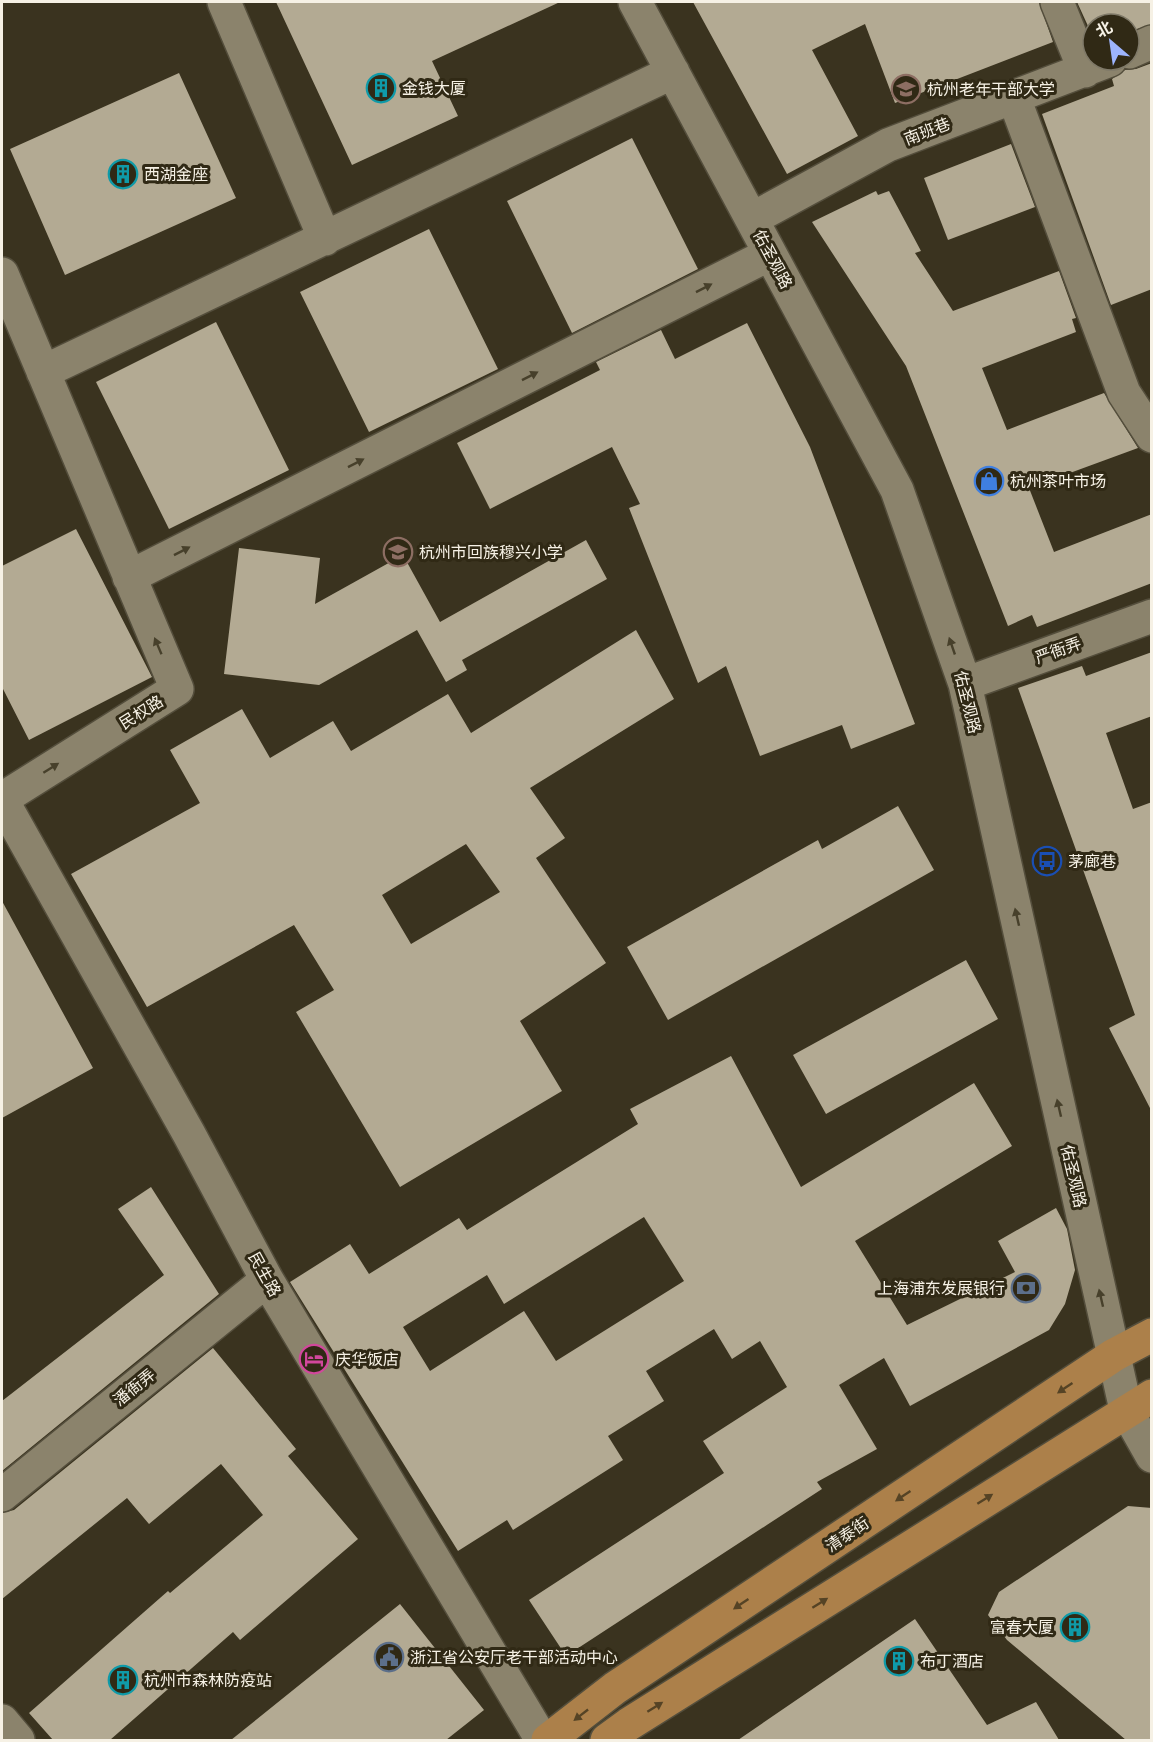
<svg xmlns="http://www.w3.org/2000/svg" width="1153" height="1742" font-family="Overpass,'Noto Sans SC',sans-serif">
  <rect width="100%" height="100%" fill="#3a331f"/>
  <path fill="#b3aa93" fill-rule="evenodd" d="M276,2H560L432,61L458,116L352,165Z
    M693,2H1039L1053,42L895,103L865,24L812,50L858,136L787,174Z
    M1077,2H1152V24L1129,32V24H1093V37Z
    M1152,63V289L1111,305L1042,114L1114,86L1112,79L1125,70L1136,69Z
    M179,73L236,198L65,275L10,149Z
    M632,138L698,269L572,333L507,201Z
    M1011,144L1035,207L948,240L924,178Z
    M876,191L878,195L889,191L921,251L915,253L953,311L1059,271L1076,318L1072,319L1076,332L982,368L1007,430L1104,393L1138,448L1029,488L1054,552L1152,514V583L1037,627L1032,615L1008,626L906,366L812,222Z
    M429,229L498,369L369,432L300,292Z
    M216,322L289,470L169,529L96,382Z
    M747,323L810,447L915,724L851,749L842,725L760,756L726,666L698,683L629,508L640,504L612,447L490,509L457,443L600,370L596,362L661,330L675,359Z
    M76,529L152,677L29,740L2,687V566Z
    M586,540L607,579L462,660L467,670L446,682L417,630L319,685L224,674L239,548L320,558L315,604L403,555L440,622Z
    M636,630L674,699L530,788L565,838L536,858L606,963L520,1021L562,1091L400,1187L296,1012L334,990L294,925L147,1007L71,874L200,803L170,750L242,709L270,758L333,721L351,751L448,694L471,733ZM466,844L500,892L411,944L382,895Z
    M1152,652V716L1106,733L1133,809L1152,802V1112L1109,1028L1135,1015L1018,688L1082,666L1086,676Z
    M898,806L934,870L668,1020L627,947L818,840L822,849Z
    M2,901L93,1068L2,1118Z
    M966,960L998,1019L826,1114L793,1055Z
    M731,1056L801,1187L974,1083L1012,1146L855,1241L907,1325L1015,1272L998,1241L1056,1208L1067,1229L1075,1270L1065,1304L1049,1330L910,1406L884,1358L839,1385L877,1449L817,1482L822,1489L566,1656L529,1600L724,1473L703,1441L787,1387L760,1341L732,1359L714,1329L646,1371L664,1401L608,1436L623,1460L513,1530L507,1520L458,1551L290,1282L350,1244L369,1274L459,1218L467,1230L638,1124L630,1109ZM644,1217L684,1281L556,1361L524,1311L430,1371L403,1327L487,1275L504,1304Z
    M151,1187L219,1294L2,1471V1401L164,1275L118,1209Z
    M213,1348L296,1449L288,1456L358,1539L240,1640L233,1632L110,1740H53L29,1713L168,1591L170,1593L263,1515L221,1464L149,1524L127,1498L2,1599V1513L14,1510Z
    M1128,1506L1152,1508V1740H1126L1007,1640L988,1615L999,1592Z
    M400,1604L484,1710L446,1740H231Z
    M915,1619L987,1725L1036,1702L1059,1740H738Z"/>
  <g fill="none" stroke-linecap="round" stroke-linejoin="round">
    <g stroke="#544e3c" stroke-width="36">
      <path id="minor" d="M224,2L325,239
        M635,2L897,490L965,684L1126,1410L1152,1456
        M1057,2L1085,71
        M1129,52L1152,42
        M1014,98L1124,393L1152,436
        M752,219L888,145L1110,60
        M2,274L177,689L2,799
        M43,372L673,72
        M129,577L770,254
        M965,684L1152,616
        M2,800L189,1134L267,1280L542,1740
        M2,1495L267,1280
        M2,1721L18,1740"/>
    </g>
    <g stroke="#544e3c" stroke-width="36">
      <path id="major" d="M548,1740L615,1688L1114,1355L1152,1335
        M607,1740L629,1724L1152,1396"/>
    </g>
    <use href="#minor" stroke="#8b836c" stroke-width="33"/>
    <use href="#major" stroke="#ac804a" stroke-width="33"/>
  </g>
  <defs><path id="oneway-solid" d="M-6-.8H1V-3.2L6.5 0L1 3.2V.8H-6Z" transform="scale(1.5)"/></defs>
  <g fill="#47402b">
    <use href="#oneway-solid" transform="translate(704 288) rotate(-27)"/>
    <use href="#oneway-solid" transform="translate(530 376) rotate(-27)"/>
    <use href="#oneway-solid" transform="translate(356 463) rotate(-27)"/>
    <use href="#oneway-solid" transform="translate(182 551) rotate(-27)"/>
    <use href="#oneway-solid" transform="translate(158 646) rotate(-113)"/>
    <use href="#oneway-solid" transform="translate(952 646) rotate(-109)"/>
    <use href="#oneway-solid" transform="translate(51 768) rotate(-32)"/>
    <use href="#oneway-solid" transform="translate(1017 917) rotate(-103)"/>
    <use href="#oneway-solid" transform="translate(1059 1108) rotate(-103)"/>
    <use href="#oneway-solid" transform="translate(1101 1298) rotate(-103)"/>
  </g>
  <g fill="#554325">
    <use href="#oneway-solid" transform="translate(1065 1388) rotate(146)"/>
    <use href="#oneway-solid" transform="translate(903 1496) rotate(146)"/>
    <use href="#oneway-solid" transform="translate(985 1499) rotate(-32)"/>
    <use href="#oneway-solid" transform="translate(820 1603) rotate(-32)"/>
    <use href="#oneway-solid" transform="translate(741 1604) rotate(146)"/>
    <use href="#oneway-solid" transform="translate(655 1707) rotate(-32)"/>
    <use href="#oneway-solid" transform="translate(581 1715) rotate(142)"/>
  </g>
  <defs>
    <g id="building-ring" transform="scale(1.5)"><circle r="9.5" fill="#302915" stroke="#0f9aa8" stroke-width="1.5"/><path d="M-4-6H4V6H1V3H-1V6H-4ZM-2.5-4.3h1.7v1.8h-1.7ZM.8-4.3h1.7v1.8H.8ZM-2.5-1h1.7V.8h-1.7ZM.8-1h1.7V.8H.8Z" fill="#0f9aa8"/></g>
    <g id="university-ring" transform="scale(1.5)"><circle r="9.5" fill="#302915" stroke="#8d6e63" stroke-width="1.5"/><path d="M0-5L7-2L0 1L-7-2ZM-4 1L0 2.5L4 1V4Q0 6-4 4Z" fill="#8d6e63"/></g>
    <g id="shop-ring" transform="scale(1.5)"><circle r="9.5" fill="#302915" stroke="#3f7fe0" stroke-width="1.5"/><path d="M-5-2.5h2.3a2.7 3.5 0 0 1 5.4 0H5L5.5 6h-11ZM-1.5-2.5h3a1.5 2.3 0 0 0-3 0Z" fill="#3f7fe0"/></g>
    <g id="school-ring" transform="scale(1.5)"><circle r="9.5" fill="#302915" stroke="#8d6e63" stroke-width="1.5"/><path d="M0-5L7-2L0 1L-7-2ZM-4 1L0 2.5L4 1V4Q0 6-4 4Z" fill="#8d6e63"/></g>
    <g id="bus-ring" transform="scale(1.5)"><circle r="9.5" fill="#302915" stroke="#1a4fb4" stroke-width="1.5"/><path d="M-5-6H5V4H4V6H2V4H-2V6H-4V4H-5ZM-3.5-4V0h7V-4ZM-3.5 1.2v1.5H-2V1.2ZM2 1.2v1.5H3.5V1.2Z" fill="#1a4fb4"/></g>
    <g id="bank-ring" transform="scale(1.5)"><circle r="9.5" fill="#302915" stroke="#5c6f8a" stroke-width="1.5"/><path d="M-6-4H6V4H-6ZM0-2.3a2.3 2.3 0 1 0 0 4.6a2.3 2.3 0 1 0 0-4.6Z" fill="#5c6f8a"/></g>
    <g id="hotel-ring" transform="scale(1.5)"><circle r="9.5" fill="#302915" stroke="#d1479c" stroke-width="1.5"/><path d="M-6-4.5h1.5V1H6V5H4.5V3h-9V5H-6ZM-4 0a1.8 1.8 0 1 1 3.6 0ZM.5 0V-2.5h3Q6-2.5 6 0Z" fill="#d1479c"/></g>
    <g id="civic-ring" transform="scale(1.5)"><circle r="9.5" fill="#302915" stroke="#5c6f8a" stroke-width="1.5"/><path d="M-.6-6.5H3V-4.5H.6V-3L4-1V1h2V6H-6V1h2V-1L-.6-3ZM-1.2 2.5V6h2.4V2.5Z" fill="#5c6f8a"/></g>
  </defs>
  <g fill-rule="evenodd">
    <use href="#building-ring" x="381" y="88"/>
    <use href="#university-ring" x="906" y="89"/>
    <use href="#building-ring" x="123" y="174"/>
    <use href="#shop-ring" x="989" y="481"/>
    <use href="#school-ring" x="398" y="552"/>
    <use href="#bus-ring" x="1047" y="861"/>
    <use href="#bank-ring" x="1026" y="1288"/>
    <use href="#hotel-ring" x="314" y="1359"/>
    <use href="#building-ring" x="1075" y="1627"/>
    <use href="#civic-ring" x="389" y="1657"/>
    <use href="#building-ring" x="899" y="1661"/>
    <use href="#building-ring" x="123" y="1680"/>
  </g>
  <g text-anchor="middle" stroke-width="6" stroke-linejoin="round" paint-order="stroke">
    <g font-size="16" fill="#f6f1e5" stroke="#302915" text-anchor="start">
      <text x="402" y="94">金钱大厦</text>
      <text x="927" y="95">杭州老年干部大学</text>
      <text x="144" y="180">西湖金座</text>
      <text x="1010" y="487">杭州茶叶市场</text>
      <text x="419" y="558">杭州市回族穆兴小学</text>
      <text x="1068" y="867">茅廊巷</text>
      <text x="1005" y="1294" text-anchor="end">上海浦东发展银行</text>
      <text x="335" y="1365">庆华饭店</text>
      <text x="1054" y="1633" text-anchor="end">富春大厦</text>
      <text x="410" y="1663">浙江省公安厅老干部活动中心</text>
      <text x="920" y="1667">布丁酒店</text>
      <text x="144" y="1686">杭州市森林防疫站</text>
    </g>
    <g font-size="16" fill="#f6f1e5" stroke="#302915">
      <text transform="translate(927 131) rotate(-21)" y="6">南班巷</text>
      <text transform="translate(773 259) rotate(62)" y="6">佑圣观路</text>
      <text transform="translate(1058 650) rotate(-20)" y="6">严衙弄</text>
      <text transform="translate(968 702) rotate(76)" y="6">佑圣观路</text>
      <text transform="translate(141 712) rotate(-32)" y="6">民权路</text>
      <text transform="translate(1074 1176) rotate(77)" y="6">佑圣观路</text>
      <text transform="translate(265 1274) rotate(61)" y="6">民生路</text>
      <text transform="translate(134 1387) rotate(-39)" y="6">潘衙弄</text>
      <text transform="translate(847 1534) rotate(-34)" y="6">清泰街</text>
    </g>
  </g>
  <rect width="1153" height="1742" fill="none" stroke="#f6f1e5" stroke-width="6"/>
  <g transform="translate(1111 42) rotate(331)"><circle r="28" fill="#302915" stroke="#7f7968" stroke-width="1.5"/>
  <path d="M0-4.5L10 22L0 15L-10 22Z" fill="#9db4fd"/>
  <text y="-9" font-size="16" font-weight="bold" text-anchor="middle" fill="#f6f1e5">北</text>
  </g>
</svg>
